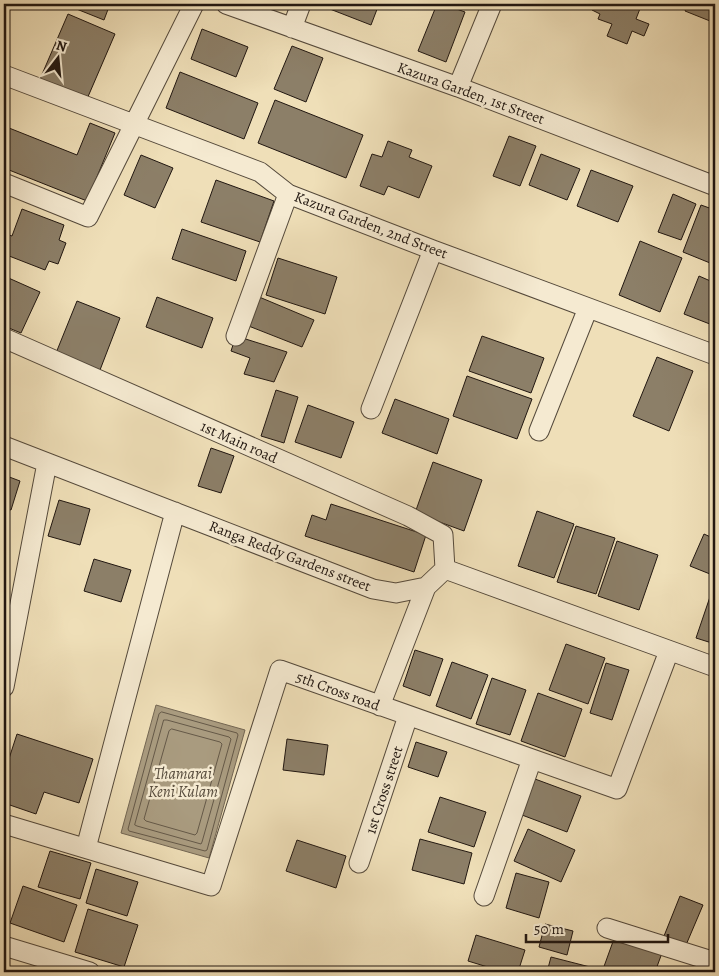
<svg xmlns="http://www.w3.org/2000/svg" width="719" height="976" font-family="Alegreya,serif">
  <rect width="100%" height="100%" fill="#efdfb8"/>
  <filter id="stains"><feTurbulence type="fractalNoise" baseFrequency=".004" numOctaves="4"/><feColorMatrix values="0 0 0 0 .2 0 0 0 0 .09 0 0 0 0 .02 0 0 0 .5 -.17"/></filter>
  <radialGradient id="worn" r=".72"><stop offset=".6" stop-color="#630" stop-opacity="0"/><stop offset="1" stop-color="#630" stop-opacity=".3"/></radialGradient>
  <path fill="#a99b7f" stroke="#736653" d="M156,705L245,730L209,858L121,833Z"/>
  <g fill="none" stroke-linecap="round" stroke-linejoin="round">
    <path stroke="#655948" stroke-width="1" d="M162,712L237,733L238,735L207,850L205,851L129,831L128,829L159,714Z
      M164,720H167L229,737L231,739L202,842L201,844L137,826L135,825Z
      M172,729L220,742L222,744L197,833L195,835L146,821L144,819L169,731Z"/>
  </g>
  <path fill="#8c7f68" stroke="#211711" d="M64,4H110L104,20Z
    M317,4H379L371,25Z
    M437,4H443L465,12L446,62L418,51Z
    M594,4H602L608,6L609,4H636L641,6L636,19L649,24L644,36L632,31L627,44L607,36L612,24L598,19L600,14L592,10Z
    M688,4H715V23L685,11Z
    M68,14L115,34L87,99L40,79Z
    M202,29L248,47L236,77L191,59Z
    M292,46L323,58L306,102L274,89Z
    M180,72L258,103L244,139L166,108Z
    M275,100L363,135L346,178L258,143Z
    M90,123L115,133L87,201L4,168V126L77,155Z
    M509,136L536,146L520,186L493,176Z
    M388,141L412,150L409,157L432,166L419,198L388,186L384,195L360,186L372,154L382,157Z
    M541,154L580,169L567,200L529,185Z
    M141,155L173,168L155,208L124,195Z
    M591,170L633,186L618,222L577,206Z
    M216,180L274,201L260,242L201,222Z
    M673,194L696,204L681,240L658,232Z
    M701,205L715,210V265L683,252Z
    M22,209L64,225L59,240L66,243L58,264L49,261L45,270L4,254V240L6,234L12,236Z
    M182,229L246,251L236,281L172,259Z
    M640,241L682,258L660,312L619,295Z
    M278,258L337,277L325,314L266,295Z
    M4,276L40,292L21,333L4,326Z
    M699,276L715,283V326L684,314Z
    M252,294L314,320L302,347L241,323Z
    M157,297L213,318L202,348L146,327Z
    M77,301L120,318L100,370L56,353Z
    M236,336L287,352L274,382L244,374L250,358L231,351Z
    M482,336L544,358L531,393L469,371Z
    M657,357L693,371L669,431L633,416Z
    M467,376L532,399L517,439L453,416Z
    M276,390L298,397L284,443L261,436Z
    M395,399L449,419L437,454L382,433Z
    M308,405L354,422L341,458L295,442Z
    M211,448L234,456L221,493L198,486Z
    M433,462L482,480L464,531L415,513Z
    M4,475L20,481L11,510L4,508Z
    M59,500L90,509L80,545L48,536Z
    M331,504L426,535L414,572L305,536L312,515L326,520Z
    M537,511L574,524L554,578L518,566Z
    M576,526L615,538L596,594L557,582Z
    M704,534L715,539V576L690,566Z
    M617,541L658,555L639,610L598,596Z
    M94,559L131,570L121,602L84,591Z
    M713,588H715V644L696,638Z
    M566,644L605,658L588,704L549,690Z
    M415,650L443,659L430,696L403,686Z
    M452,662L488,675L471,719L436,706Z
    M606,663L629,670L612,720L590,713Z
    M492,678L526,690L510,735L476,724Z
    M538,693L582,709L565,757L521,741Z
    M17,734L93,759L79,803L44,792L36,814L4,803V774Z
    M287,739L328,745L324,775L283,770Z
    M416,742L447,752L438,777L408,767Z
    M535,779L581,796L567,832L522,815Z
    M440,797L486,812L474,847L428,832Z
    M528,829L575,850L561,882L514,861Z
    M420,839L472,853L464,884L412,870Z
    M297,840L346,856L336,888L286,871Z
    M50,851L91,863L80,899L38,887Z
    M96,869L138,882L127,916L86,903Z
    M516,873L549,882L539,918L506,908Z
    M23,886L77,905L64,942L10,923Z
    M680,896L703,905L686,945L664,936Z
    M88,909L138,925L124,967L75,952Z
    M545,924L573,931L567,955L539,947Z
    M476,935L525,950L518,972H504L468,961Z
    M615,936L662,953L655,972H602Z
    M551,957L590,967L589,972H547Z"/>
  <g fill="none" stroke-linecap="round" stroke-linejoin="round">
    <g stroke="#54493b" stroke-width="21">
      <path id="street" d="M226,4L458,87L715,186
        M292,28L301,4
        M4,75L260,172L288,194L433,250L715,355
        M458,87L492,4
        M4,183L88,217L194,4
        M236,336L288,194
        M4,338L408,516L443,535L445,569
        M371,409L433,250
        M539,431L588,308
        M4,446L373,589L396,593L426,587L445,569L715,667
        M4,687L47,463
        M380,706L426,587
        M4,824L211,886L280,670L617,789L669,651
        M86,848L175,512
        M359,863L408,716
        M484,896L532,759
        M607,928L715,962
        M4,946L90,972"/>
    </g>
    <use href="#street" stroke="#f5ead1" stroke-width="19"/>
  </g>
  <g text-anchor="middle" stroke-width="5" stroke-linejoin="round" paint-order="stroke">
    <g font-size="15" fill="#211711" stroke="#f5ead1">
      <text transform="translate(471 93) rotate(20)" y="5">Kazura Garden, 1st Street</text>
      <text transform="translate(371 225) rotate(21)" y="5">Kazura Garden, 2nd Street</text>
      <text transform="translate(239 442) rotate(24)" y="5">1st Main road</text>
      <text transform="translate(290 556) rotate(21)" y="5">Ranga Reddy Gardens street</text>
      <text transform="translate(338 691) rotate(20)" y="5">5th Cross road</text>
      <text transform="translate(384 790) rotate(-72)" y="5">1st Cross street</text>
    </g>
    <g font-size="16" font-style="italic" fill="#574c3d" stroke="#f5ead1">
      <text x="183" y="779">Thamarai<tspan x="183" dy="18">Keni Kulam</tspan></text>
    </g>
  </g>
  <rect width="719" height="976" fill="none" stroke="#efdfb8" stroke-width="20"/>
  <rect x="5" y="5" width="709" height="966" fill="none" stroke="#211711" stroke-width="2.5"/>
  <rect x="10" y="10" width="699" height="956" fill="none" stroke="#211711"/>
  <g transform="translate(58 58) rotate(16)" stroke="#f5ead1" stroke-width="4" paint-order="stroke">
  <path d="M0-4L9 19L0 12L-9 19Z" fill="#211711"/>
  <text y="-8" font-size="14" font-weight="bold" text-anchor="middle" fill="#211711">N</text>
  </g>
  <path d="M526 934v8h142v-8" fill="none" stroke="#211711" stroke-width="2.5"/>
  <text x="534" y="934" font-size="15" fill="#211711" stroke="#f5ead1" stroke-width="4" paint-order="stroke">50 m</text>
  <rect width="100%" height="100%" filter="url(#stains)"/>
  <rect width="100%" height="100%" fill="url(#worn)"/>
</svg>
